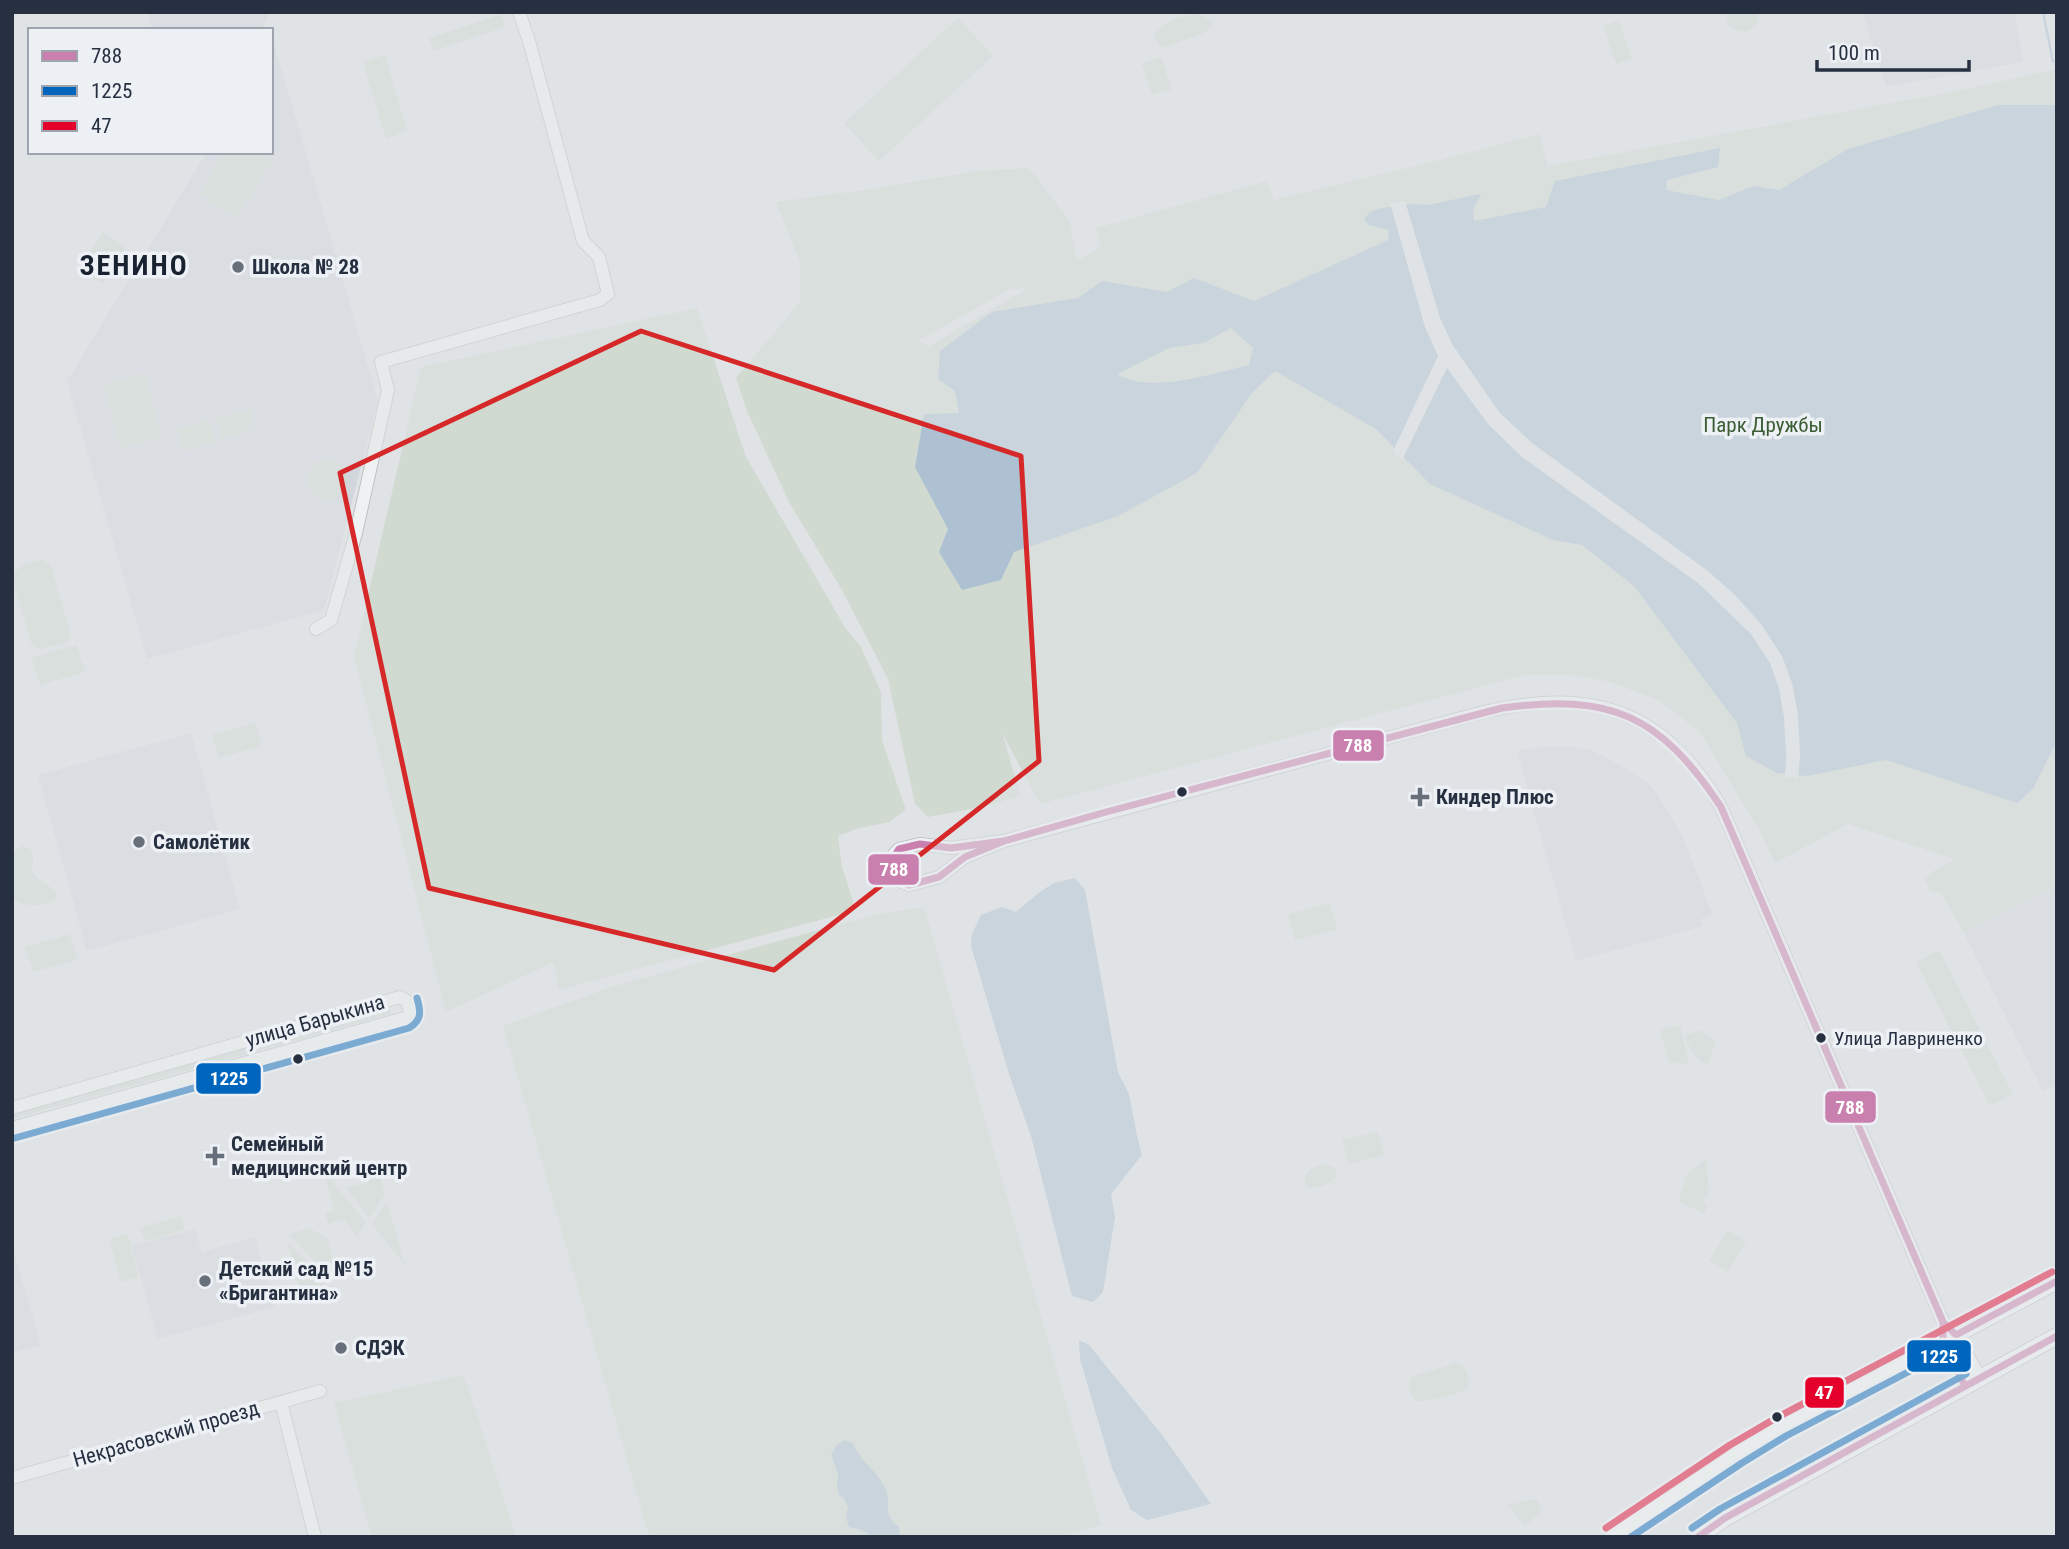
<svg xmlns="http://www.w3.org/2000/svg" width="2069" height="1549" font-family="'Roboto Condensed',sans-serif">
  <rect width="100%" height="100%" fill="#e0e3e6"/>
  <path fill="#d2d6dd" d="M148,12H271L260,30H152Z
    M1863,12H2015L2023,62L1886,87Z
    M274,43L378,401L324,610L147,659L67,381L207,152H271V48Z
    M191,733L240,909L87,951L38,775Z
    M1565,746L1589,750L1608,758L1643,779L1657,793L1681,833L1713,915L1701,919L1703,926L1576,961L1517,751L1542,747Z
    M2057,885V1084L2043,1091L1964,933Z
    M195,1229L202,1252L255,1237L274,1307L158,1339L132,1246Z
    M12,1245L41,1345L12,1353Z"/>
  <path fill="#d1dad0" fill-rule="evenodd" d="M1726,12H1758C1759,31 1741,38 1728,24Z
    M501,14L505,27L433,51L429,38Z
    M1198,14L1214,21C1212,25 1211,28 1207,31C1203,34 1169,46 1162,48C1138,27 1181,16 1198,14Z
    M958,18L993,56L879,161L844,123Z
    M1619,20L1632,59L1616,64L1603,26Z
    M385,55L407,131L386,139L363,62Z
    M1161,57L1172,89L1152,95L1142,64Z
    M2057,69V885L1964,933L1941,893L1930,892L1925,880L1930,873L1955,859L1848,824L1775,863L1760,831L1699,731L1658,700L1611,682L1571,675H1525L1040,804L1003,735L1020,796L983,807L928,817L915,804L888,679L842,590L789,502L747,411L736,378L800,302V262L776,202L878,188L976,171L1029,168L1069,220L1077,261L1101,247L1096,228L1267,181L1274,200L1439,160L1539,134L1548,166L1957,91ZM1028,288L929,346L918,341L1010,289Z
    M225,152H259L273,160L237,218L199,194Z
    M103,232L126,247L103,284L79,269Z
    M697,308L746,457L846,629L861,647L881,692L882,740L906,810L889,822L856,829L838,836L842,867L853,901L854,911L558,990L554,962L446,1012L354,656L421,367Z
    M145,373L162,437L121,448L104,385Z
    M251,409L256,429L222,438L216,418Z
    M210,420L216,442L183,451L177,429Z
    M307 479a20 20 0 1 1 40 0a20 20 0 1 1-40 0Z
    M43,560L50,564L52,568L71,636L66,643L39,649L31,643L13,579C15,564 30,563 43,560Z
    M77,645L85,672L40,685L31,658Z
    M255,723L262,746L219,758L212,735Z
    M21,846C37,847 33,859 32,871L35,876L57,892L55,900C40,907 25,908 12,897V854Z
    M1330,903L1337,929L1295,940L1288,914Z
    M924,907L1101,1525L1059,1537H900L899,1527L891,1520L887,1510L889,1499L873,1470L864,1463L857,1454L853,1443L831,1455L838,1474L837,1485L849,1507L846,1517L849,1527L859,1529L874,1537H649L503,1026L611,987L877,914Z
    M70,934L77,960L33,972L25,947Z
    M1939,950L2013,1094L1990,1106L1916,962Z
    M389,1007L391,1014L12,1119V1114Z
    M1680,1025L1689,1064L1669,1063L1660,1030Z
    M1701,1030L1716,1041L1707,1066C1696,1059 1688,1048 1685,1035Z
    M1378,1131L1384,1155L1349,1164L1342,1140Z
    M1706,1158L1709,1194L1703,1199L1707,1206L1704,1213L1678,1202L1685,1182L1683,1179Z
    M1323,1164L1335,1168L1337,1175C1333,1185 1318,1189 1307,1187C1300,1174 1311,1168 1323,1164Z
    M323,1170L366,1223L357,1237L344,1219L328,1224L325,1213L334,1210Z
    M379,1172L385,1195L369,1218L345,1187L363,1185Z
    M387,1202L405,1265L372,1224Z
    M181,1216L185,1230L144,1241L140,1228Z
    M309,1228L327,1238L335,1268L329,1276L289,1234Z
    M1727,1230L1746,1241L1728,1272L1709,1261Z
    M128,1234L139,1277L121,1282L109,1239Z
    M287,1241L326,1281L312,1300L304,1303Z
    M1456,1363C1468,1366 1472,1380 1466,1390C1457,1393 1423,1405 1415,1400C1411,1397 1410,1389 1409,1384L1413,1376Z
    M464,1375L516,1537H372L334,1403Z
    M1538,1499L1541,1513L1525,1526L1507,1505Z"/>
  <path fill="#adc1d3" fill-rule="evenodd" d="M1998,105H2057V741L2033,789L2017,803L1886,760L1807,776L1777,773L1746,756L1737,723L1634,586L1582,545L1553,540L1430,484L1376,429L1275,371L1252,393L1197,473L1118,516L1014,552L1001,580L962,590L939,552L948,529L915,467L924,414L959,413L955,391L938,379L940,351L992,312L1078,298L1102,281L1167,292L1194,278L1254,301L1388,240L1389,230L1368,225L1364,219L1370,212L1382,208L1413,204L1427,205L1481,194L1473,210L1474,221L1546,207L1555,181L1720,148L1718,167L1667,180L1666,190L1719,200L1753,186L1779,190L1848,149ZM1231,328L1253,348L1249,365C1214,373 1150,395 1117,374L1169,348L1203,343Z
    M1075,878L1085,890L1118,1072L1129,1094L1137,1136L1142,1155L1111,1194L1115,1217L1103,1292L1093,1302L1072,1296L1031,1136L1009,1074L971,946L972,934L981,915L1002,907L1016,912L1041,891L1054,883Z
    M1079,1340L1089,1345L1163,1436L1211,1504L1147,1520L1131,1510L1112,1468L1080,1359Z
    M844,1440L853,1443C860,1462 877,1470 885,1488C894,1506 879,1511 899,1527L900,1537H874L859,1529L849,1527L846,1517L848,1507L844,1498L839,1495L837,1485L838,1474L831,1455L836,1446Z"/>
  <path fill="#e0e3e6" d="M1405,201L1440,318L1452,344L1499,412L1532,443L1708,571L1736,596L1761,624L1782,656L1792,683L1798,714L1800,756L1798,779L1785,777L1786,756L1784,717L1779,689L1770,663L1751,634L1698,583L1522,457L1488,424L1447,368L1402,460L1393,451L1438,356L1425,327L1390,203Z"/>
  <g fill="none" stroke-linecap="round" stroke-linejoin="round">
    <path stroke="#adc1d3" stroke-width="2.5" d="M2043,12L2053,62"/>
    <g stroke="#bec1c4" stroke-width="14">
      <path id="minor" d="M316,629L331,620L356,533L388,390L381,362L600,300L608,294L599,257L583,241L529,41L519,12
        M1004,841L951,848L920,844L899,849L894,854L891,861L897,880L909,885L939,877L965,857L1004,841L1476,714C1585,686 1662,705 1721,807L1943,1322L1956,1335L1980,1378
        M12,1108L400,997L407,1001L410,1011L409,1015L405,1018L12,1128
        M1943,1332V1341L1965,1386
        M281,1402L315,1537
        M12,1478L320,1391"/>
    </g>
    <g stroke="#bdc0c4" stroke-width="18">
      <path id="major" d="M1612,1537L1736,1454L1781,1427L2057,1281
        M1698,1537L1725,1518L2057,1336"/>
    </g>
    <use href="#minor" stroke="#f0f1f2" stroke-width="12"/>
    <use href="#major" stroke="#f4f5f6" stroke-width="16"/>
    <g stroke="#edf1f6" stroke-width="12">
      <path id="bus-1" d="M1004,841L965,857L939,877L909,885L897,880L891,861L899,849L920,844L951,848Z
        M1004,841L1106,812L1502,708C1611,693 1660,715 1721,807L1943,1322L1956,1335L2057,1281
        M1938,1310L1943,1322V1341L1965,1386
        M1698,1537L1725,1518L2057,1336"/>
    </g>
    <g stroke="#edf1f6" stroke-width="12">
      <path id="bus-2" d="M15,1138L409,1028C422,1020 421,1012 417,998
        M1631,1537L1742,1463L1786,1436L1952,1349L1966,1374L1720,1509L1692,1528"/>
    </g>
    <g stroke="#edf1f6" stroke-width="12">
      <path id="bus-3" d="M1606,1528L1730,1445L1776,1418L2052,1272"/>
    </g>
    <use href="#bus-1" stroke="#c980ae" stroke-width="7"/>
    <use href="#bus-2" stroke="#0065bd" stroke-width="7"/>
    <use href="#bus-3" stroke="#e4002b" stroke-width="7"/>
  </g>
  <path d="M0 0H2069V1549H0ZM641,331L1021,456L1039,761L774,970L429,888L340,473Z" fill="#e0e3e6" fill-opacity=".55" fill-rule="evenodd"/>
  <path fill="none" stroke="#d62828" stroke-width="5" stroke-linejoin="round" d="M641,331L1021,456L1039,761L774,970L429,888L340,473Z"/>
  <g fill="#676f7a" stroke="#edf1f6" stroke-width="2.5">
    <circle cx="238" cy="267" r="7"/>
    <path d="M1416.5 786.5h7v7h7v7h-7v7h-7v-7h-7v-7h7z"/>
    <circle cx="139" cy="842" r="7"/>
    <path d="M211.5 1145.5h7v7h7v7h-7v7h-7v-7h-7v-7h7z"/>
    <circle cx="205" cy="1281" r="7"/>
    <circle cx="341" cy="1348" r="7"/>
  </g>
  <g fill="#263040" stroke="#edf1f6" stroke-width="2.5">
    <circle cx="1182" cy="792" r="6"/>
    <circle cx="1821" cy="1038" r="6"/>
    <circle cx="298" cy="1059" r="6"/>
    <circle cx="1777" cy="1417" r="6"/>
  </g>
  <g text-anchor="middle" stroke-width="7" stroke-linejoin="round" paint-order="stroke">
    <g font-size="19" fill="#263040" stroke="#edf1f6" text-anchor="start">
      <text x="1834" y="1045">Улица Лавриненко</text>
    </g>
    <g font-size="21" font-weight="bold" fill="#263040" stroke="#edf1f6" text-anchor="start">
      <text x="252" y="274">Школа № 28</text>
      <text x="1436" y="804">Киндер Плюс</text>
      <text x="153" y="849">Самолётик</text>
      <text x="231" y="1151">Семейный<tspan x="231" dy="24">медицинский центр</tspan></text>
      <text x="219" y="1276">Детский сад №15<tspan x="219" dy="24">«Бригантина»</tspan></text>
      <text x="355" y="1355">СДЭК</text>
    </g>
    <g font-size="21" fill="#3c5d33" stroke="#edf1f6">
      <text x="1763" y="432">Парк Дружбы</text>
    </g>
    <g font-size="21" fill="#263040" stroke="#edf1f6">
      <text transform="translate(315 1021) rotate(-16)" y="7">улица Барыкина</text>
      <text transform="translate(166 1434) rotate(-16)" y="7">Некрасовский проезд</text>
    </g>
    <g font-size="28" font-weight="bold" letter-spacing="2" fill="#192231" stroke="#edf1f6">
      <text x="134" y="275">ЗЕНИНО</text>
    </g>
  </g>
  <g stroke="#edf1f6" stroke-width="2.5">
    <rect x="1332" y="729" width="53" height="33" rx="7" fill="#c980ae"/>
    <rect x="867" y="853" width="53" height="33" rx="7" fill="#c980ae"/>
    <rect x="195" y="1062" width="67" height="33" rx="7" fill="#0065bd"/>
    <rect x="1824" y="1090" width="53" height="34" rx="7" fill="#c980ae"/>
    <rect x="1906" y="1339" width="66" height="34" rx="7" fill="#0065bd"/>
    <rect x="1804" y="1376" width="41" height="33" rx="7" fill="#e4002b"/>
  </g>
  <g font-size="19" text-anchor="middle" font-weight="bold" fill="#fff">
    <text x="1358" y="752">788</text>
    <text x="894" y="876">788</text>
    <text x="229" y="1085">1225</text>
    <text x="1850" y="1114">788</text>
    <text x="1939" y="1363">1225</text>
    <text x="1824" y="1399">47</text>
  </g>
  <rect width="2069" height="1549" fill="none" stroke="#263040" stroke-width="28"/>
  <rect x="28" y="28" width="245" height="126" fill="#edf1f6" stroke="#9da4ad" stroke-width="2"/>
  <rect x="42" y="51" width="35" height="10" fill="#c980ae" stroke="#9da4ad" stroke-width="2"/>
  <text x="91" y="63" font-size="21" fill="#263040">788</text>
  <rect x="42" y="86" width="35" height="10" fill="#0065bd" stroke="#9da4ad" stroke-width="2"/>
  <text x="91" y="98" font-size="21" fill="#263040">1225</text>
  <rect x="42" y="121" width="35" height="10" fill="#e4002b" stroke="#9da4ad" stroke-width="2"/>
  <text x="91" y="133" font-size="21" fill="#263040">47</text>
  <path d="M1817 60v10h152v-10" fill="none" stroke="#263040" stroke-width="3.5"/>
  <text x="1828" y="60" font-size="21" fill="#263040" stroke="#edf1f6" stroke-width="5" paint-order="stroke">100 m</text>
</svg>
